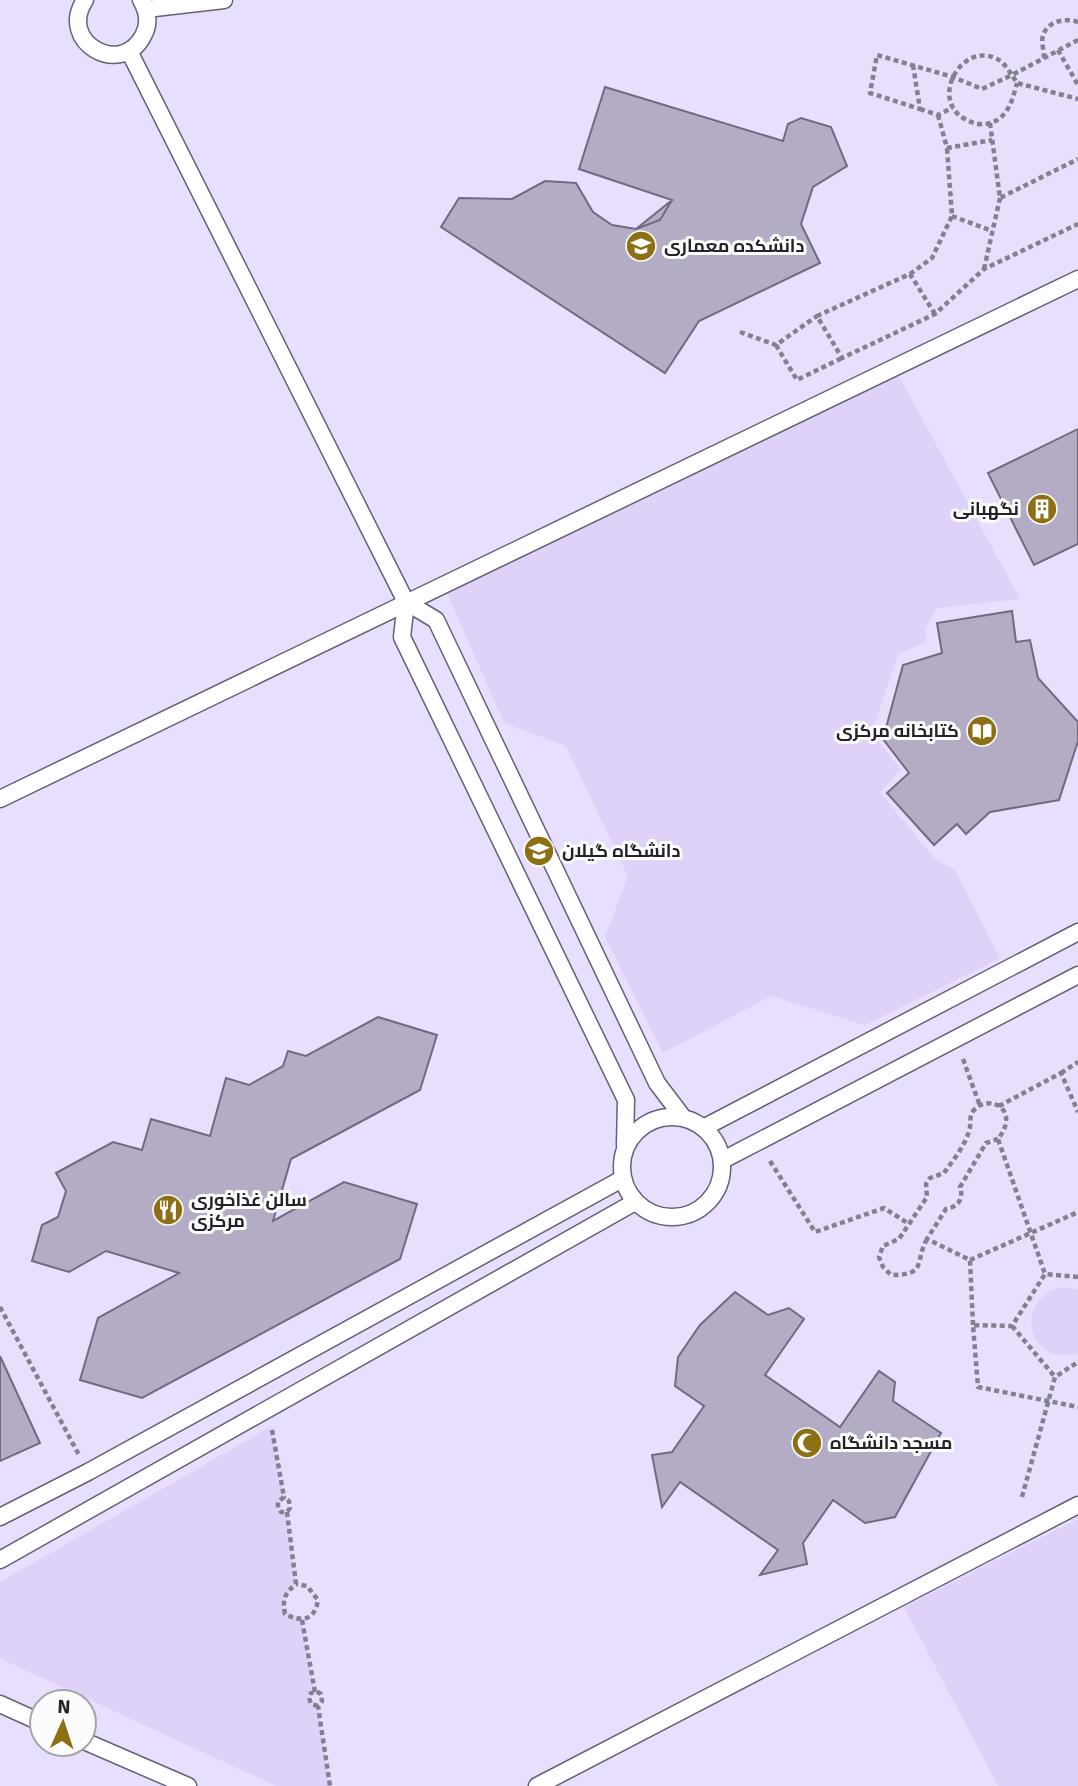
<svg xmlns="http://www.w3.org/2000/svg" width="1078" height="1786" font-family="Signika,Cairo,sans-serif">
  <rect width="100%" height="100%" fill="#f1ebff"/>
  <path fill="#e8defe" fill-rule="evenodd" d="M0,0H1078V1786H0ZM42,1702H84V1744H42Z"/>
  <path fill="#ded2f9" d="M894,367L1020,599L937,608L925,629L927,642L898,654L872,733L901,770L880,792L934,858L955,870L1000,958L865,1025L771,996L663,1053L605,937L628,876L566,746L504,723L443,584Z
    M1064,1287L1078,1290V1353C1030,1369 1009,1298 1064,1287Z
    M272,1426L284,1497L278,1502V1508L281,1512H287L296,1581L282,1602L285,1614L302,1620L315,1692L311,1693L309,1698L311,1704L318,1706L330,1786H276L3,1660L0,1655V1582Z
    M1078,1519V1786H998L904,1607Z"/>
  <path fill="#b3acc4" stroke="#716a80" stroke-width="2" d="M605,87L783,141L788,124L801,118L831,127L847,166L813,187L801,224L820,263L699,321L665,373L441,227L459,198L512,199L545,181L576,183L593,212L612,225L636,229L660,220L672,200L579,169Z
    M605,87L783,141L788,124L801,118L831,127L847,166L813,187L801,224L820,263L699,321L665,373L441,227L459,198L512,199L545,181L576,183L593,212L612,225L636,229L672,200L579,169Z
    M1078,429V544L1034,565L988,473Z
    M1012,611L1016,642L1030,640L1038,678L1078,722V741L1059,800L990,812L966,834L957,824L934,845L887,793L909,773L883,739L903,665L942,653L937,623Z
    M378,1017L437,1035L420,1090L291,1159L273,1221L344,1182L417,1204L400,1259L142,1398L80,1380L98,1318L179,1273L106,1251L69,1272L32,1261L42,1225L58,1217L66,1191L56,1173L113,1142L142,1150L151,1119L210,1136L226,1078L249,1085L283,1066L288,1051L306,1056Z
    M735,1292L768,1315L789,1308L804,1319L765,1375L840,1427L879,1371L895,1382L893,1401L941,1433L895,1517L865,1523L833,1500L803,1543L807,1564L760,1575L778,1550L680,1482L662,1507L652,1455L672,1452L704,1406L675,1386L678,1357L700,1325Z
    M0,1356L40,1443L0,1461Z"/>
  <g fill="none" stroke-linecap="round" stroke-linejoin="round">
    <g stroke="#676075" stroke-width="19">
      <path id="lane" d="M85,0C57,42 121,78 143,36C150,24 148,12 141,0
        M146,9L224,0
        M129,51L406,602
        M0,799L1078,279
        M622 1167a50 50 0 1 1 100 0a50 50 0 1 1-100 0Z
        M705,1127L1078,932
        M625,1145L626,1100L402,637L406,602L436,620L657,1083L682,1116
        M723,1160L1078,975
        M0,1517L88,1472L622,1179
        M0,1560L635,1202
        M0,1704L42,1723
        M84,1741L188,1786
        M537,1786L1078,1505"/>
    </g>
    <path stroke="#84808e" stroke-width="4.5" stroke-dasharray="5 3.5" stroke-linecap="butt" d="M1078,40L1012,75L1017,83L1078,99
      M1058,50L1078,85
      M1044,58C1044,51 1041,41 1043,35C1049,20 1066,18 1078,22
      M913,65L920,109L870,93L877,55L953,77L982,89L1012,75C1009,71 1005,65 1002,62C965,35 927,99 965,119C972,123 979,125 986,124C1008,120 1012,101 1017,83
      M920,109L938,115L952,108
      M938,115L947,148L992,140
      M990,123L1000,198L1078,159
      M952,216L992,231
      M984,269L1000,198
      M910,274L932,258L952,216L947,148
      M935,314L910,274L817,316L842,358L935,314L984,269L1078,224
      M740,332L776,345L817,316
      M776,345L797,380L842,358
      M963,1059L980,1106
      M1061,1073L1078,1062
      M999,1106L1061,1073L1078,1112
      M770,1161L815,1232L884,1208L909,1224
      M927,1239C914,1262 928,1275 891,1275L883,1267L879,1257L883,1246L899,1239L927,1197L926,1184L930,1178L944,1173C953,1160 965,1146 969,1131C972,1123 968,1117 974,1110C990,1093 1021,1110 998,1139L1045,1274
      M970,1260L1078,1212
      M1078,1277L1045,1274L1012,1326L973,1325L978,1387L1078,1407
      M0,1307L79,1455
      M973,1325L970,1260L927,1239L946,1209C958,1207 964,1199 960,1187L986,1143L998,1139
      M1012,1326L1055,1377
      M272,1430L284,1497L278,1502V1508L281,1512H287L290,1508L289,1501L284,1497
      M1022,1497L1055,1377L1078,1362
      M287,1512L296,1584C285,1593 282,1599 285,1614C302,1623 315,1620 318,1600L307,1586L296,1584
      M302,1620L315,1692
      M318,1706L311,1704L309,1698L311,1693L316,1691L321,1694L322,1701L318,1706L330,1786"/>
    <use href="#lane" stroke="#fff" stroke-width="16"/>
  </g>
  <defs>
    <g id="university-disc" transform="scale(1.575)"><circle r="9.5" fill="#8d7013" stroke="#fcfcfc"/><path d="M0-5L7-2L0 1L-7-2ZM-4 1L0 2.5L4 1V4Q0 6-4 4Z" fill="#fff"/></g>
    <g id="building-disc" transform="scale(1.575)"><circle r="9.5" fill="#8d7013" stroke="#fcfcfc"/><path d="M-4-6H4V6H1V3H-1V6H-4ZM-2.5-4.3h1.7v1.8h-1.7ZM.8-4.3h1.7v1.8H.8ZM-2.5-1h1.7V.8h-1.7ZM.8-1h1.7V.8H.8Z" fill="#fff"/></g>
    <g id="library-disc" transform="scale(1.575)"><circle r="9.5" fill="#8d7013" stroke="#fcfcfc"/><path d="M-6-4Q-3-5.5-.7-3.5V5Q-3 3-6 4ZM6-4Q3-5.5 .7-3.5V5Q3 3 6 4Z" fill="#fff"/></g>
    <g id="restaurant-disc" transform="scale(1.575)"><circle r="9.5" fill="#8d7013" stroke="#fcfcfc"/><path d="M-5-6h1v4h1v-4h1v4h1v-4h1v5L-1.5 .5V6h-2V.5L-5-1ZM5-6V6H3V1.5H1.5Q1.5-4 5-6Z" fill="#fff"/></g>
    <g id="mosque-disc" transform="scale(1.575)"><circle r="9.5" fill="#8d7013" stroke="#fcfcfc"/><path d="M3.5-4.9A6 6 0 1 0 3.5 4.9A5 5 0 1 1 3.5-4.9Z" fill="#fff"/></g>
  </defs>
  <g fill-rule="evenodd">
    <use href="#university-disc" x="641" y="246"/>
    <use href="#building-disc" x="1042" y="509"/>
    <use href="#library-disc" x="982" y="731"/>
    <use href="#university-disc" x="539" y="851"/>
    <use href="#restaurant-disc" x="168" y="1210"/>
    <use href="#mosque-disc" x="807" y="1443"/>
  </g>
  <g text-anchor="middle" stroke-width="6" stroke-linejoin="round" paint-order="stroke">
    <g font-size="18" font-weight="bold" fill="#24212a" stroke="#fcfcfc" text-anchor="start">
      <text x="664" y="252">دانشکده معماری</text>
      <text x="1019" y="515" text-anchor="end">نگهبانی</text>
      <text x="959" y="737" text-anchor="end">کتابخانه مرکزی</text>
      <text x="562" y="857">دانشگاه گیلان</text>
      <text x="191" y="1206">سالن غذاخوری<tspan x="191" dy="21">مرکزی</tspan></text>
      <text x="830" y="1449">مسجد دانشگاه</text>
    </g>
  </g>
  <g transform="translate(63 1723) rotate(3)"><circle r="33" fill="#fcfcfc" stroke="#a6a4a8" stroke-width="2"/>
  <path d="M0-5L12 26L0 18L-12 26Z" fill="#8d7013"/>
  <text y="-10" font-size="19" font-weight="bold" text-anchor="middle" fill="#24212a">N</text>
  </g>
</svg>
